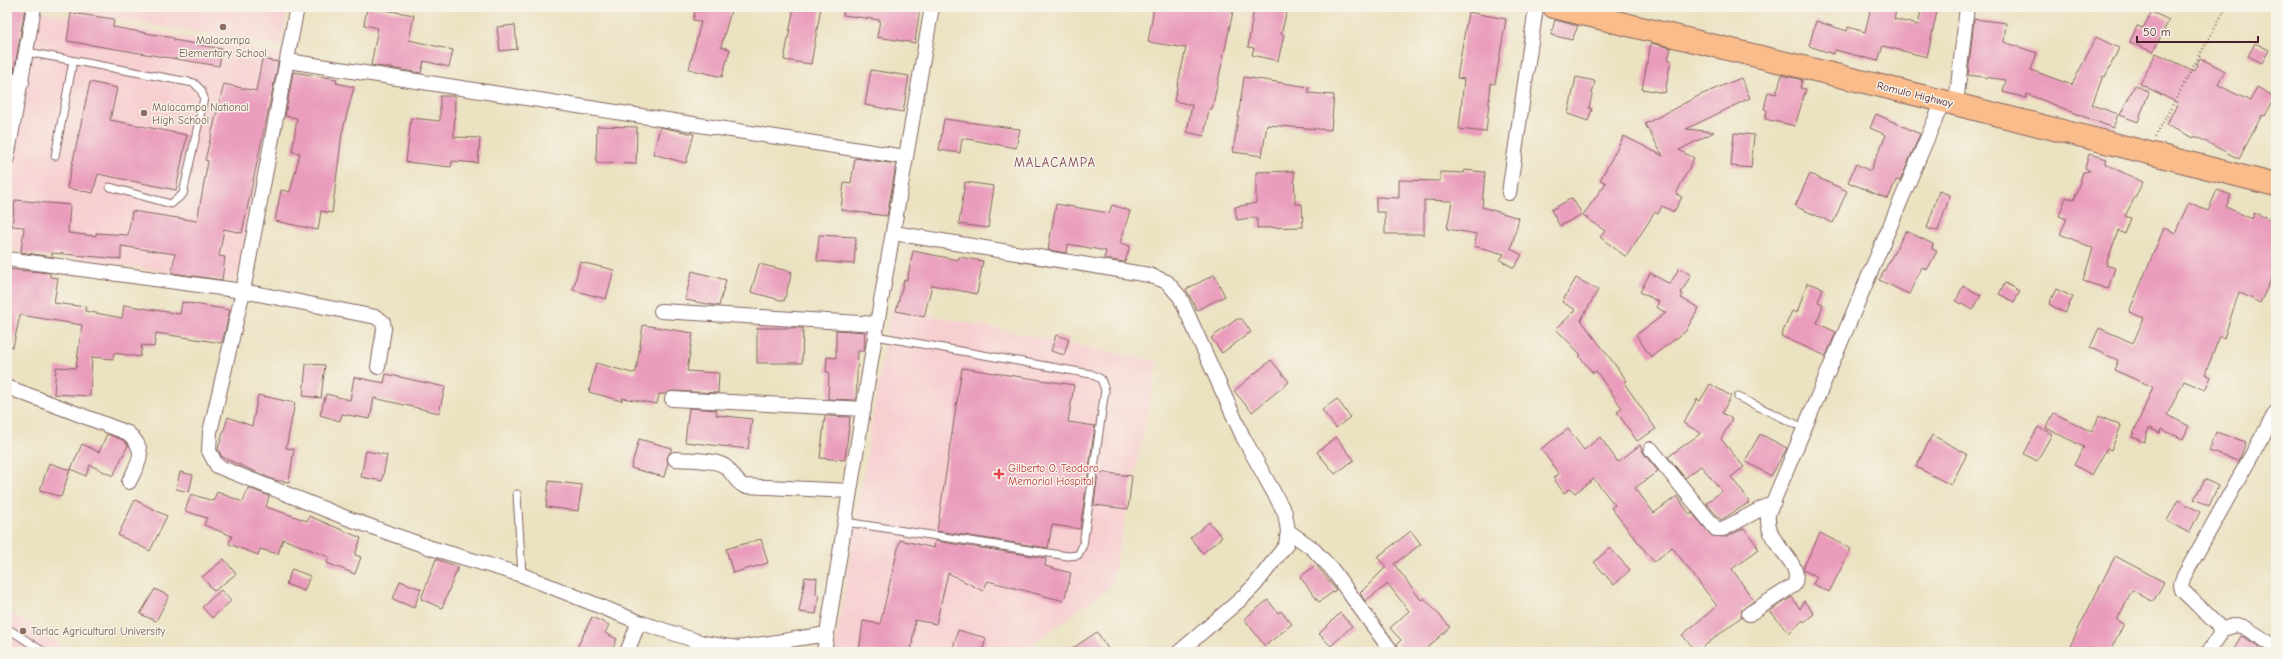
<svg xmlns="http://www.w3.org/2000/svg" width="2283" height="659" font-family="'Comic Neue',sans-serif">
  <rect width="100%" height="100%" fill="#f7f3e8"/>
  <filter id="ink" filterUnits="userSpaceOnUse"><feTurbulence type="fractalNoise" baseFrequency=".025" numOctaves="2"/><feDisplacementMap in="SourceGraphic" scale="8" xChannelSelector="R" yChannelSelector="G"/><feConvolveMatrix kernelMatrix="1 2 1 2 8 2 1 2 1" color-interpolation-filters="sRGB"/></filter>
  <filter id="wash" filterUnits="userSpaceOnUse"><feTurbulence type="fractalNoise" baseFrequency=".012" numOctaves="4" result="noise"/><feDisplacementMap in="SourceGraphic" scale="16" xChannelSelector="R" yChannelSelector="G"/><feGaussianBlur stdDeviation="0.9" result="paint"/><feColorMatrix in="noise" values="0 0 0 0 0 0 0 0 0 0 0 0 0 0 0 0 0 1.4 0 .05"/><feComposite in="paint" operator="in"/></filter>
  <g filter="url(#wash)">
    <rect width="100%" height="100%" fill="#ebe2c1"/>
    <path fill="#f7cfd1" d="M41,7H288L281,46Z
      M38,11L282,54L236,282L7,249V173Z
      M891,307L1158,362L1111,586L1022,652H834Z
      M7,610L70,652H7Z"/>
    <g id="blocks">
      <path fill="#ea9cbc" d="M7,7L25,8L14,72H7Z
        M367,7L414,15L409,40L453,50L449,67L424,61L421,73L371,65L378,28L364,25Z
        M696,7H732L721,47L730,49L722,77L689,69L701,22L693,20Z
        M794,7H821L811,64L784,60Z
        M844,7H920L915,43L877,37L880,20L843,15Z
        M1154,7H1234L1212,109H1209L1204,136L1187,132L1192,105L1174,101L1186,48L1148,42Z
        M1254,7H1288L1281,34L1284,35L1278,61L1252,55L1254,48L1248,47Z
        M1871,7H1897L1894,19L1918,25L1922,7H1938L1927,57L1883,46L1878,61L1835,50L1833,54L1809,46L1816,21L1847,31L1848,27L1865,32Z
        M1468,12L1506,19L1495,84L1491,83L1486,132L1459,129L1464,79L1457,78Z
        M2152,12L2169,20L2153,52L2130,42L2137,26L2143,28Z
        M71,13L114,19L113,27L174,38V40L222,49L219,66L67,41Z
        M1974,19L2006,23L2004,42L2037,53L2031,70L2072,85L2096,37L2119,48L2105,77L2103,76L2092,105L2118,114L2113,128L2027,94L2026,98L2003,92L2006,80L1968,75Z
        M1555,20L1578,26L1572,40L1551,35Z
        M515,25L517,49L500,51L497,27Z
        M1651,43L1671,48L1668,59L1671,60L1665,93L1642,89Z
        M2255,43L2269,50L2262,63L2248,56Z
        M2156,53L2194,71L2200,58L2225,71L2218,85L2250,101L2257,87L2275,97L2265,116L2262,115L2239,159L2195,136L2194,138L2166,125L2178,103L2140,84Z
        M262,59L278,62L277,69L242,233L224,229L219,256L225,257L222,280L172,273L175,254L121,246V259L52,253V257L21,252L24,227L12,226L15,200L70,205L68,233L96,236V233L128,235L132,211L197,221L208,161L205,160L224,84L256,91Z
        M871,70L909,76L903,112L865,105Z
        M293,72L337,79L336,83L354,87L342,133L332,213L321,211L318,230L275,221L281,190L290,192L300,153L292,152L297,118L285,116Z
        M1782,75L1802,80L1800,88L1806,89L1795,126L1765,119L1767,110L1764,109L1768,92L1776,94Z
        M1244,77L1309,87L1308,93L1334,95L1331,130L1267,125L1262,156L1233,152Z
        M1576,77L1595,81L1589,108L1592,109L1588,121L1568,114Z
        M1741,78L1750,98L1686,129L1714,132L1679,150L1694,158L1676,194L1682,197L1674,212L1662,206L1658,214L1655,212L1626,257L1600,237L1605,231L1583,215L1606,183L1600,180L1624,136L1663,156L1645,124L1698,96Z
        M90,82L117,88L110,120L187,135L176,190L98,174L93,193L67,188Z
        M2135,85L2149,92L2138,122L2120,115Z
        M440,96H455L454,137L480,138L478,163L452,161L451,167L406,162L411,118L440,121Z
        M1876,114L1920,134L1900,181L1896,180L1888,199L1848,182L1856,164L1870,171L1886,135L1870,128Z
        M944,119L1020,129L1016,148L962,138L960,153L939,150Z
        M597,126L637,127L636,164L596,163Z
        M660,127L694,134L686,163L653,154Z
        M1734,133L1754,135L1751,168L1731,166Z
        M2089,154L2107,159L2105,164L2143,182L2125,216L2131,218L2125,234L2118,231L2106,265L2115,268L2108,289L2083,281L2093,248L2060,234L2067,219L2059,216L2066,197L2074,200L2083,172L2090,171L2085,168Z
        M855,158L896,164L887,216L841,210L844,182L851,183Z
        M1465,170L1485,172L1482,207L1519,218L1511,249L1522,255L1514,268L1500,260L1504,254L1474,246L1477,234L1447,229L1452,201L1424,200V234H1385V212H1376V197L1399,198V180L1440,181V172L1464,173Z
        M1294,171L1295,204H1302L1303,227L1257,228V217L1237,220L1235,207L1256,203V172Z
        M1810,174L1847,191L1833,223L1795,206Z
        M965,182L994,186L988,228L959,224Z
        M2217,190L2231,195L2226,207L2252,219L2254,213L2276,221V269L2260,303L2239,292L2224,338L2220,336L2205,374L2211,377L2205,390L2184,381L2167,415L2189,426L2183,439L2161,429L2160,433L2149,428L2144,442L2132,437L2153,387L2114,370L2118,360L2090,348L2099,328L2133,343L2144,318L2129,312L2164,228L2175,233L2189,202L2208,211Z
        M1939,191L1950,195L1938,231L1927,228Z
        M1572,198L1582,214L1560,226L1551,210Z
        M1056,204L1109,213L1112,205L1130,211L1120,243L1130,246L1125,262L1104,259L1106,251L1068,244L1067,253L1048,250Z
        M1906,231L1933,244L1932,249L1937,251L1927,270L1922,267L1909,294L1879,280Z
        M819,235L856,237L854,264L817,261Z
        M913,251L958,260L959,257L983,261L977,294L932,285L924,317L896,311L904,280H907Z
        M580,262L614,270L606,299L573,290Z
        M759,264L792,272L784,301L751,292Z
        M1679,268L1691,275L1681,293L1683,294L1681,298L1699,308L1685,332L1651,357L1636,335L1666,313L1656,307L1659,302L1640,292L1650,273L1670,284Z
        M7,269L50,273V277L58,278L54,303L86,307L85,311L122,318L124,305L180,314L182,302L230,310L222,343L156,333L154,347L142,345L140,357L114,353L113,359L92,357L90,396L54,394L56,367L76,368L82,325L20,315L13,347L7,346Z
        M692,271L726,280L719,306L685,300Z
        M1214,275L1225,296L1197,310L1186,289Z
        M1576,278L1598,290L1581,320L1616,366L1627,381L1624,383L1656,429L1637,441L1617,412L1622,408L1596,371L1593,373L1579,356L1581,355L1556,329L1576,310L1562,302Z
        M1807,283L1823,288L1818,302L1823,304L1817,323L1836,332L1826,356L1781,336L1792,311L1797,313Z
        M2005,283L2020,291L2014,302L1999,294Z
        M1963,286L1981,295L1973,310L1956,301Z
        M2056,289L2073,297L2065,313L2049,304Z
        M1237,319H1242L1251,332L1222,353L1211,338Z
        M643,325L693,333L687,371L719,373L718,393L672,391L665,394H659L657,404L622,398V401L589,392L596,363L632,373L636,372Z
        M757,328H803L802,363H757Z
        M836,330L865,332L864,351H858L856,400L828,399L829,372H826L827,357L836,358Z
        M1056,335L1069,339L1064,355L1051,351Z
        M1271,360L1289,382L1252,412L1234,391Z
        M306,364L325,365L321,398L303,396Z
        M962,368L1074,385L1068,422L1095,426L1080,529L1052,525L1048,548L937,531Z
        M386,374L445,387L439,413L374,398L370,419L342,414L340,421L320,415L326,394L350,400L354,377L384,383Z
        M1710,384L1731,396L1722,413L1732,419L1721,439L1744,467L1731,477L1750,502L1721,520L1706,503L1722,491L1701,466L1685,478L1668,457L1701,433L1683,423L1697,399L1700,401Z
        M258,395L295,403L286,448L294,449L289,482L274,480L222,457L218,449L228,417L252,426Z
        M1337,399L1350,417L1336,428L1322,410Z
        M689,408L717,410L716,415L752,419L748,449L685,442Z
        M2054,413L2092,432L2099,416L2121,426L2111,450L2107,448L2092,475L2074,465L2084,447L2046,428Z
        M825,416L850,417L845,460L820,458Z
        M2038,427L2052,434L2037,461L2024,454Z
        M1568,429L1584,450L1600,437L1618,462L1640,445L1644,454L1658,471L1635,488L1654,513L1677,496L1690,515L1692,513L1712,536L1727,537L1744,528L1758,547L1756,546L1759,549L1732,569L1754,601L1742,610L1741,617L1697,652L1682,635L1717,606L1672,547L1654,562L1611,508L1615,505L1594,479L1575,493L1571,488L1564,493L1553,478L1559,474L1541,449Z
        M2216,432L2246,442L2239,461L2209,451Z
        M107,434L123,440L128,445L113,476L90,465L86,476L71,469L82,444L99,452Z
        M1760,434L1787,448L1771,476L1745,461Z
        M1932,435L1967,454L1951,485L1916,467Z
        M1336,437L1354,460L1335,474L1317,452Z
        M639,439L672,448L667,458L668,463L664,477L631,468Z
        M366,451L387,455L382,481L361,477Z
        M49,463L70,470L61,497L40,490Z
        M180,472L193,475L189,492L176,489Z
        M1098,472L1132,476L1128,509L1094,505Z
        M2205,479L2218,486L2209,506L2194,499Z
        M549,481L582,485L578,511L546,507Z
        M248,488L269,496L266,507L308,521L309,516L361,538L355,555L361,557L355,574L327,563L329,557L283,539L278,554L260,549L258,555L229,544L232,536L204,525L207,518L185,511L191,494L213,501L217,492L243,502Z
        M135,500L167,516L150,551L118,535Z
        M2178,500L2200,512L2189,533L2167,521Z
        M1209,522L1222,537L1203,553L1190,538Z
        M1411,531L1421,544L1394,564L1421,600L1424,598L1450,627L1423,652H1400L1397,644L1401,640L1390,628L1409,611L1388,584L1365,601L1360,593L1386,567L1377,557Z
        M1820,533L1851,549L1829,592L1813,584L1817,577L1803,570V568Z
        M761,539L768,563L733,573L726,549Z
        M900,540L934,548L935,541L1046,558L1045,566L1071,573L1064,601L988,581L983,591L948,573L936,624L915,620L911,652H859L863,621L880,624Z
        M1610,548L1630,570L1614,585L1594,562Z
        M2115,556L2164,582L2153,602L2132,590L2117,620L2124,624L2109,652H2067Z
        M224,559L236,574L214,591L202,577Z
        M436,559L458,567L442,608L421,599Z
        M1316,565L1336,590L1319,602L1300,577Z
        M292,569L310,576L304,591L286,584Z
        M805,577L817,578L816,594L819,595L816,614L799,612Z
        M400,581L421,589L414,608L393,599Z
        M155,589L169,596L156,621L140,614Z
        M221,590L231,601L212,618L202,607Z
        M1792,597L1800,609L1804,601L1814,614L1804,622L1803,620L1789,633L1770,611Z
        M1268,600L1278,613L1281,611L1292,624L1265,646L1244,619Z
        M1340,613L1352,626L1331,646L1319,634Z
        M592,617L609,625L605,633L617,639L611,652H575Z
        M958,630L986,638L982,652H952Z
        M1097,632L1110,652H1067Z
        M2241,636L2247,639L2268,652H2232Z"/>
    </g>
  </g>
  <g filter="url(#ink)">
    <use href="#blocks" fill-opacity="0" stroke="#826360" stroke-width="1"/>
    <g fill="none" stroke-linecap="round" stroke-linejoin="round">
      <g stroke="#826360" stroke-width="9">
        <path id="service" d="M27,52L194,83L201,90L204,98L183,194L171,204L110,187
          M55,156L73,61
          M1738,397L1804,428
          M517,494L522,575
          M845,522L1068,556L1078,555L1083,545L1105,390L1101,379L1091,374L876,336
          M7,628L44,652"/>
      </g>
      <g stroke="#826360" stroke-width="16">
        <path id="minor" d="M297,7L243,291L210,432L209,451L217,466L344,517L431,548L522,575L639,622L703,643L738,648L827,634
          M288,61L905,157
          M7,80L22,82
          M1956,104L1967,7
          M7,158L34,7
          M1509,193L1536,7
          M894,233L1149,275L1167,282L1180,297L1243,437L1285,513L1288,531L1286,545L1255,585L1241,599L1179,652
          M7,259L243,291L376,317L383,322L384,329L378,367
          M661,311L877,324
          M7,387L128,433C148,451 139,461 129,482
          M672,399L864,409
          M1651,449L1716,529H1723L1774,502
          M675,459C688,460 719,459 727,468C734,475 736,482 744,486L850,491
          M1288,531L1312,548L1331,568L1392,652
          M1749,614L1794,585C1805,560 1765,548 1768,514L1943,101
          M2220,630L2236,625L2244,627L2276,647
          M627,652L639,622
          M824,652L877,324L932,7
          M2208,652L2219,636L2220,630L2216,623L2182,590L2181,585L2184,576L2276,412"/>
      </g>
      <g stroke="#826360" stroke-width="24">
        <path id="trunk" d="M1554,7L1943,101L2276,185"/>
      </g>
      <path stroke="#826360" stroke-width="2.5" stroke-dasharray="1 3" stroke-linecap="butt" d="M2155,137L2226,7"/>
      <use href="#service" stroke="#fff" stroke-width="7"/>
      <use href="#minor" stroke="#fff" stroke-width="14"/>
      <use href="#trunk" stroke="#f9bc8a" stroke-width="22"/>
    </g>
  </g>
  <g fill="#8d6e63" stroke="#f7f3e8" stroke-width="1.5">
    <circle cx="223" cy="27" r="4"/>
    <circle cx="144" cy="113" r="4"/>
    <circle cx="23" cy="631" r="4"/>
  </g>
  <path fill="#e0444e" stroke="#f7f3e8" stroke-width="1.5" d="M997 468h4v4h4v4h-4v4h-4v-4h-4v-4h4z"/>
  <g text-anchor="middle" stroke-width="3" stroke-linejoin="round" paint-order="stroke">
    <g font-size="11" fill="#785e54" stroke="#f7f3e8" text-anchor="start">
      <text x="223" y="44" text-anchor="middle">Malacampa<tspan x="223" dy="13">Elementary School</tspan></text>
      <text x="152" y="111">Malacampa National<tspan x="152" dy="13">High School</tspan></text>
      <text x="31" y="635">Tarlac Agricultural University</text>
    </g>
    <g font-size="11" fill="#4a1f2b" stroke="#f7f3e8">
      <text transform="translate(1915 94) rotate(14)" y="4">Romulo Highway</text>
    </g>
    <g font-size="11" fill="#be3a42" stroke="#f7f3e8" text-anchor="start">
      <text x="1008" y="472">Gilberto O. Teodoro<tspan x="1008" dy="13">Memorial Hospital</tspan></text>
    </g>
    <g font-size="13" letter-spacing="1" fill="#824b5e" stroke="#f7f3e8">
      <text x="1055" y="167">MALACAMPA</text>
    </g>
  </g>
  <rect width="2283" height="659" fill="none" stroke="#f7f3e8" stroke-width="24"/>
  <path d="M2137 36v6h121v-6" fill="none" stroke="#4a1f2b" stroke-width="2"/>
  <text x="2143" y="36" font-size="12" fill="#4a1f2b" stroke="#f7f3e8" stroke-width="3" paint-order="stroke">50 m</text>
</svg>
